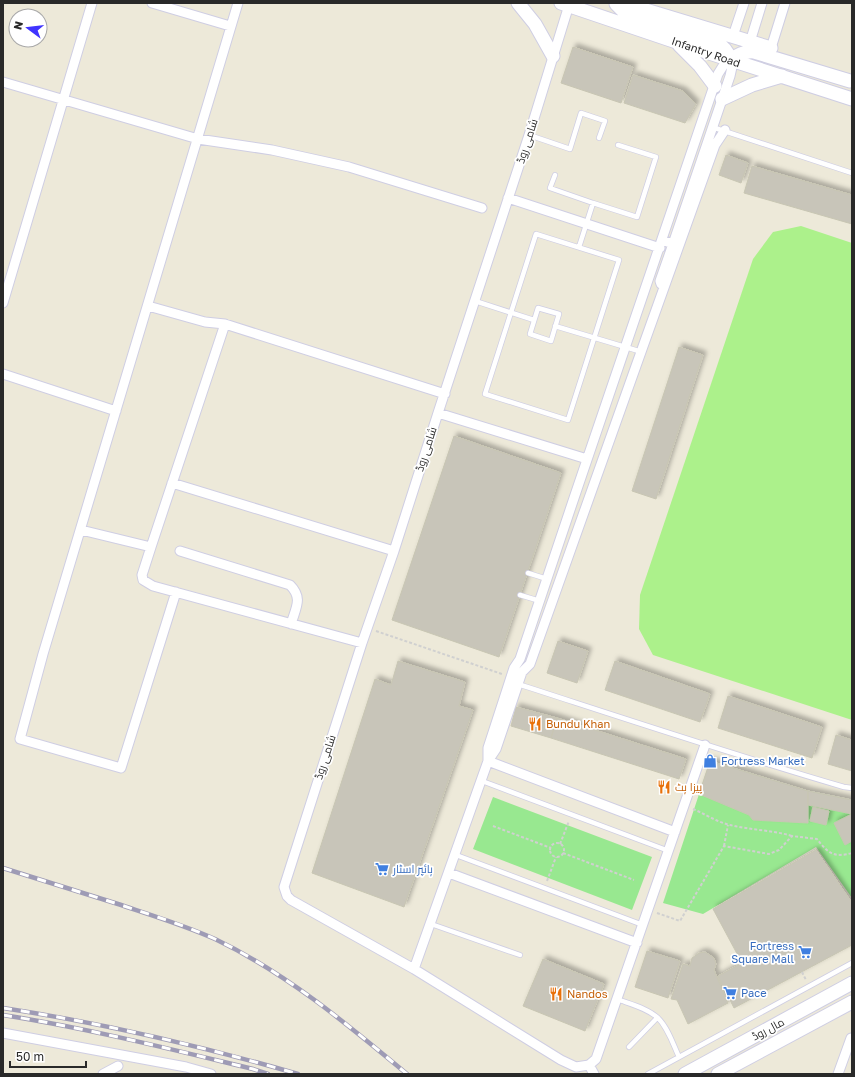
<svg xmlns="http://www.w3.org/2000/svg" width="855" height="1077" font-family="'Golos Text',Cairo,sans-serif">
  <defs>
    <filter id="shadow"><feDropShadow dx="3.5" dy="-3.5" stdDeviation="2" flood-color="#0004"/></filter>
  </defs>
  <rect width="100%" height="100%" fill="#ede9d9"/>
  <path fill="#98e890" d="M710,761L808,791L852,800V898L816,847L703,914L663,903Z
    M493,797L652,857L632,910L473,849Z"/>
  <path fill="#acf18b" d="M801,226L852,243V720L653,655L639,629L640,595L753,259L773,232Z"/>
  <path fill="#c8c5b9" stroke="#c8c6b3" filter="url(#shadow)" d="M573,47L633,67L621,103L561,83Z
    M633,75L683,91L696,104L685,123L624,103Z
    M726,155L748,163L741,183L719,175Z
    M752,166L852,195V224L744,193Z
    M679,347L703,355L656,499L632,491Z
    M454,436L561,473L499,657L392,620Z
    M558,641L588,651L577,683L547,673Z
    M398,661L465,682L459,706L473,710L404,907L312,873L375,679L391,685Z
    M615,661L710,694L700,722L605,690Z
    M728,696L822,727L812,758L718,728Z
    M516,707L557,718L551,738L511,726Z
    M557,718L686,759L679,779L551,738Z
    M836,735L852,740V771L828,764Z
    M710,761L808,791V823L753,820L749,815L699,794Z
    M808,791L852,800V814L808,805Z
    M813,807L829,811L826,825L810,821Z
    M852,814V841L845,845L834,823Z
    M816,850L852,903V945L734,1008L718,976L742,963L713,909Z
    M647,951L680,961L668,998L635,987Z
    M705,952L714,958L716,964L714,970L728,1003L688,1024L677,1000L671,999L683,964L690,966L692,958L699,953Z
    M543,959L604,984L585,1031L523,1006Z"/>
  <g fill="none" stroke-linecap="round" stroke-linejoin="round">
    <g stroke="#cfcee3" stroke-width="6">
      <path id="lane" d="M712,127L852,173
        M529,135L570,149L581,113L605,121L599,138
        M555,175L550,188L593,203
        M536,234L619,260L568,420L485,394Z
        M579,247L593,203L637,217L656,157L618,145
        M475,301L534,320
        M538,308L559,314L551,341L530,334Z
        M555,326L642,352
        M528,573L547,579
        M520,595L540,601
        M518,684C626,719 734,755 844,787L852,788
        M482,781L669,851
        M456,855L643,925
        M431,924L520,955
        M617,999C630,1004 647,1008 658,1018C668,1028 673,1044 679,1057
        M629,1047L657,1018
        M648,1074L852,963"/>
    </g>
    <g stroke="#cfcee3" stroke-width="11">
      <path id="street" d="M152,3L230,26
        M569,5L529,135L438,413L394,551L362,643L284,887L287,896L291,900L414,969L561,1060L576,1067L589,1065L594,1074
        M733,36L744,3
        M750,42L762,3
        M771,48L785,3
        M3,82L198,139L272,150L349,167L482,208
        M508,198L660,248
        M662,240L673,244L730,76L732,67L731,60
        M661,284L660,281L673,244
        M3,303L92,3
        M148,306L205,322L225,324
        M3,374L116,411
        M438,413L587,459
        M172,483L394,551
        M81,530L151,547L142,575L143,580L153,586L362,643
        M151,547L225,324L445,394
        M180,551L290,585C303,598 296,607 291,624
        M176,592L121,768L20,739L43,654L238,3
        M488,761V748L514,668L520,659L574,498L718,74L723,66L731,60
        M488,761L675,832
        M449,873L637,943
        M414,969L488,761L496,749L522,672L530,664C590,491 654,318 715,145L725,130
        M3,1033L186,1067L211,1074
        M589,1065L596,1059L705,745
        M103,1074L118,1066
        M838,1074L851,1038"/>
    </g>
    <g stroke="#cfcee3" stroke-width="15">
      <path id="secondary" d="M518,3L535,24L553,56
        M561,3L703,51L852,99
        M616,4L624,12L716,42C724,46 728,52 731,60C738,54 745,51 754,52L850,81
        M626,4L771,48
        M679,45L700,66L715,86
        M722,99L752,85L782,76
        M685,1074L852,983
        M718,1074L852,1002"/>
    </g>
    <path stroke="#d0d0d0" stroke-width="2" stroke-dasharray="3 2" stroke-linecap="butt" d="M376,631L502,674
      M693,809C705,814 717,822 730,825C750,830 772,830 792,836
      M493,826L551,848
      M550 850a7 7 0 1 1 14 0a7 7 0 1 1-14 0Z
      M560,844L569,821
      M724,846L728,825
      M563,853L634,880
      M547,881L556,857
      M657,913L680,921L724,846L769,854L779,850L792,836L817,839C828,853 833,858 852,853
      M802,972L806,980"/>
    <use href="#lane" stroke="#fff" stroke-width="4.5"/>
    <use href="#street" stroke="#fff" stroke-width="9"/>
    <use href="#secondary" stroke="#fff" stroke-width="13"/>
    <g stroke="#9e9bb5" stroke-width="4.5">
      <path id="rail" d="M3,868C41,880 80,892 118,904C151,915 184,925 215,939C286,973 347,1024 407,1074
        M3,1008C102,1023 201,1046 298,1074
        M3,1015C87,1028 170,1049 253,1069L268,1074"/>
    </g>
    <use href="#rail" stroke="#fff" stroke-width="3" stroke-dasharray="9" stroke-linecap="butt"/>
  </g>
  <defs>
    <g id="restaurant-bare" transform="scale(1.08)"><path d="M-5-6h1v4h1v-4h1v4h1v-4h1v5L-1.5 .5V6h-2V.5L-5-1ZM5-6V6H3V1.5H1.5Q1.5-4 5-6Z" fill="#e8710a" stroke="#fff" stroke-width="2.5" paint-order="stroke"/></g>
    <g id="shop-bare" transform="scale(1.08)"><path d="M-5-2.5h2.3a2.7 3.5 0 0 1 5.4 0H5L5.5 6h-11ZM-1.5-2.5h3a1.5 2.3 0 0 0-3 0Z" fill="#3f7fe0" stroke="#fff" stroke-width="2.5" paint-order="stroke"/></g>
    <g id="supermarket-bare" transform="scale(1.08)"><path d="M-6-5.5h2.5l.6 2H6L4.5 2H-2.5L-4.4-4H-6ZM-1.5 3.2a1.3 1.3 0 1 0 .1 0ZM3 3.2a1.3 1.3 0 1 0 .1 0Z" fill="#3f7fe0" stroke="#fff" stroke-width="2.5" paint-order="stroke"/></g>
  </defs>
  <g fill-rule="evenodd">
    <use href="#restaurant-bare" x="535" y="724"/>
    <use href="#shop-bare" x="710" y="761"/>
    <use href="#restaurant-bare" x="664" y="787"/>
    <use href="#supermarket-bare" x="382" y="869"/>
    <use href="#supermarket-bare" x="805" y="952"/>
    <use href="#supermarket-bare" x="730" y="993"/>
    <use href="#restaurant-bare" x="556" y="994"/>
  </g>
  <g text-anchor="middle" stroke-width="3.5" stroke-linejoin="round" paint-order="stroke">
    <g font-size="11" fill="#292929" stroke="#fff">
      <text transform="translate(706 52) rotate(19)" y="4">Infantry Road</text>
      <text transform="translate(527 141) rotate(-72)" y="4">شامی روڈ</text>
      <text transform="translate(426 449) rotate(-72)" y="4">شامی روڈ</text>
      <text transform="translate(325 757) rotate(-72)" y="4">شامی روڈ</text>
      <text transform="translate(768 1029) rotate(-28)" y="4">مال روڈ</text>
    </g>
    <g font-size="11" fill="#c56008" stroke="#fff" text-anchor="start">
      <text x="546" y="728">Bundu Khan</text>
      <text x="675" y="791">پیزا ہٹ</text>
      <text x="567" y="998">Nandos</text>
    </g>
    <g font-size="11" fill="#366cbe" stroke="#fff" text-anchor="start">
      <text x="721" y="765">Fortress Market</text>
      <text x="393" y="873">ہائپر اسٹار</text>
      <text x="794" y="950" text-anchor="end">Fortress<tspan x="794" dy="13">Square Mall</tspan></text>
      <text x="741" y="997">Pace</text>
    </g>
  </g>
  <rect width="855" height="1077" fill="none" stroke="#292929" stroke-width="8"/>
  <g transform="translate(28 28) rotate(285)"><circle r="19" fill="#ffffff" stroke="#a9a9a9"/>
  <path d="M0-3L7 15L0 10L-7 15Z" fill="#4034ff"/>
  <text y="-6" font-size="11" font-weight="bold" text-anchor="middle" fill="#292929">N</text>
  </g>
  <path d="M10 1061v6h76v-6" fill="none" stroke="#292929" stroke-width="2"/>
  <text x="16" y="1061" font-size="12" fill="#292929" stroke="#ffffff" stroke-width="3" paint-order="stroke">50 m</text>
</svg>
